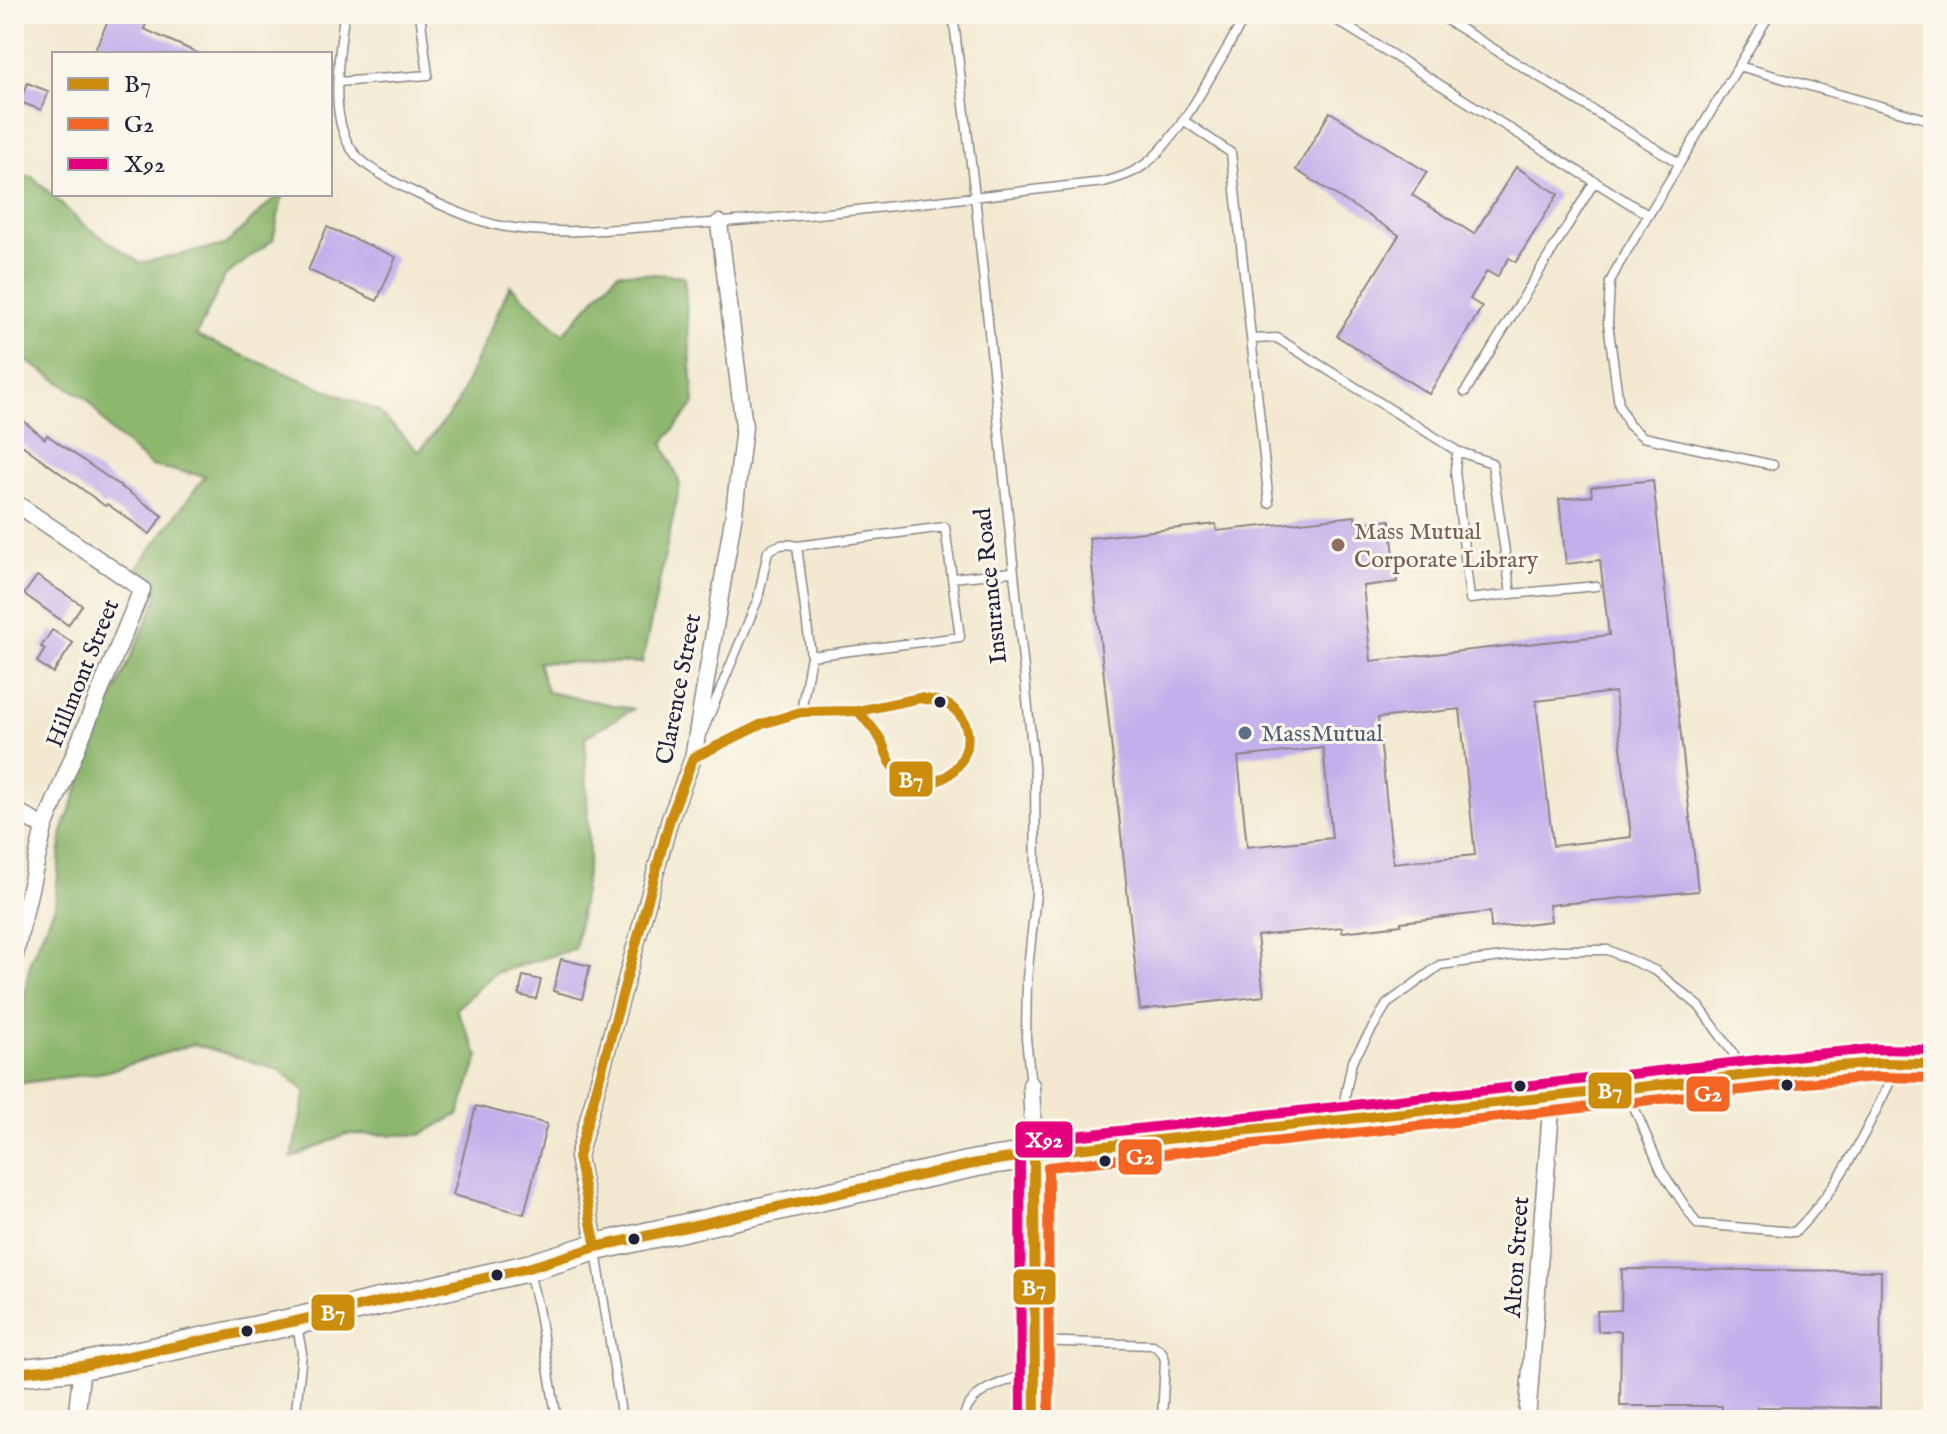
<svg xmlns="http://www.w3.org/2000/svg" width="1947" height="1434" font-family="'IM FELL English',serif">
  <rect width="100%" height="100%" fill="#fbf7ec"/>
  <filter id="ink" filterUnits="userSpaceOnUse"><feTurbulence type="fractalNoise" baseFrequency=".0125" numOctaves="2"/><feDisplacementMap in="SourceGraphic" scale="16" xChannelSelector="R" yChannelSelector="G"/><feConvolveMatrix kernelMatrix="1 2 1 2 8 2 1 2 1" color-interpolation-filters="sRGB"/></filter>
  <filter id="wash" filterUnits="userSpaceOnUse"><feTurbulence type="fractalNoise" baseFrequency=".006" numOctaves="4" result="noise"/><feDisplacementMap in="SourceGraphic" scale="32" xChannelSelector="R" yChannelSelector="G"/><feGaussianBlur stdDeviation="1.8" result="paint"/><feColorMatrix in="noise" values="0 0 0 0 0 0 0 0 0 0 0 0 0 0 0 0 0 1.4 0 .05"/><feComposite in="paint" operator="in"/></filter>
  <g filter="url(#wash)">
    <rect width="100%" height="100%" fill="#f2e9d0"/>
    <path fill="#8eb76e" stroke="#586c54" stroke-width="2" d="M14,175L33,177L80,222L140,263L225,245L279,194H283L273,240L225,276L196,336L378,411L419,452L456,406L510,285L563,334L618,272L684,276L694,404L663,443L680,484L642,663L538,662L547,692L633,709L585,737L589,856L575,949L495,973L456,1009L479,1056L459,1114L420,1135L346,1134L292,1158L306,1092L280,1070L194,1044L105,1072L14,1084V1053L31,958L55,906L62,832L111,701L156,601L157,581L137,568L205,476L151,466L111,431L88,400L14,353Z"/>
    <g id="blocks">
      <path fill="#c2afeb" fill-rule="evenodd" d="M111,14H150L144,29L200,54H93Z
        M27,83L48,91L41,110L20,102Z
        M1330,112L1427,172L1412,195L1474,234L1516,167L1558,194L1516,262L1509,258L1497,277L1487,271L1470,299L1482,307L1429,394L1337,336L1399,235L1296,170Z
        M327,227L396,257L377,301L308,270Z
        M14,413L45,439L47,435L163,516L150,534L107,504L105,506L14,439Z
        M1653,480L1698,891L1549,905L1551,921L1491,928L1490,912L1401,922V925L1342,932V927L1257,936L1264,996L1140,1010L1089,538L1216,524L1217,531L1355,516L1356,524L1390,520L1397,582L1363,586L1371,661L1609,635L1600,560L1566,564L1559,499L1592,496L1591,487ZM1615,692L1631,837L1553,846L1536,701ZM1460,709L1475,855L1393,863L1378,718ZM1323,748L1332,838L1247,847L1238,757Z
        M37,576L82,605L68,625L24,594Z
        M52,630L73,643L53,673L37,662L45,649L41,647Z
        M561,959L590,966L582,999L553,991Z
        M523,976L541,980L536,999L519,995Z
        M476,1106L547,1124L524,1214L453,1195Z
        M1622,1269L1881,1271L1880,1408L1757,1407L1756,1420H1722V1406H1620L1621,1331H1598L1597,1311L1621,1310Z"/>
    </g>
  </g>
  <g filter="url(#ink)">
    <use href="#blocks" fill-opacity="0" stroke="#8a8686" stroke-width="2"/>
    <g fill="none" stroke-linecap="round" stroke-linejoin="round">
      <g stroke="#8a8686" stroke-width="11">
        <path id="lane" d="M344,14C340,55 326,121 356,155C376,178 470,221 501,226C555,236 610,229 664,226C811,218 958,198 1104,182C1118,178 1132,174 1144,165C1179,141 1223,53 1247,14
          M953,14L975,196L1035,776L1036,894L1027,978L1026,1038L1031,1085
          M1327,14L1648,215
          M1437,14L1679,163
          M1770,14L1619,264L1610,282L1608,323L1619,405L1629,425L1643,437L1773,465
          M1739,66L1933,121
          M338,82L428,75L420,14
          M1183,120L1231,153L1269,503
          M1252,339L1277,338L1457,451L1492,463L1511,594L1470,599L1455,471L1457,451
          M1465,392L1595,181
          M952,578L1012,572
          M1511,594L1596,586
          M920,698C1010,701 956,820 899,773C888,763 886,748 878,736C872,727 864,719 858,711Z
          M801,712L811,656
          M703,731L758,599L768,551C778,545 785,542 797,546L945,527L960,637L811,656L797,546
          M693,758L762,724L801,712L858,711
          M1628,1093L1661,1170L1697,1224L1795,1232C1842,1185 1869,1126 1897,1067
          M1341,1116L1352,1062L1387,1004L1440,965L1556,950H1608L1656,971L1699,1006L1746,1071
          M596,1251L622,1420
          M529,1272L538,1308L557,1420
          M1035,1341L1153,1345L1162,1352L1165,1360L1162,1420
          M1859,1416L1860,1420
          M295,1420L302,1353L297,1326
          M963,1420C969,1388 1007,1381 1034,1372"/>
      </g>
      <g stroke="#8a8686" stroke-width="19">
        <path id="street" d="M14,502L142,589L44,828L14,959
          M14,809L44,828
          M1031,1085L1034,1154L1035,1420
          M596,1247L578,1157L670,819L693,758L734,513L744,427L719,223
          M76,1420L82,1366
          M1527,1420L1552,1097"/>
      </g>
      <g stroke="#8a8686" stroke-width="29">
        <path id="primary" d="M14,1373L82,1366L296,1321L528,1268L596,1247L977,1163L1058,1151L1804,1069L1876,1063L1933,1064"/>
      </g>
      <use href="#lane" stroke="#fff" stroke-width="8"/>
      <use href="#street" stroke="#fff" stroke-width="16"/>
      <use href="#primary" stroke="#fff" stroke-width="26"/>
      <g stroke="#fbf7ec" stroke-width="16">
        <path id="bus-1" d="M920,698C929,700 942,701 950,706C995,737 945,809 899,773C889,765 886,751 881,740C875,730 866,721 858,711Z
          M1034,1154L1035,1420
          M596,1247L578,1157L670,819L693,758L762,724L801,712L858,711
          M14,1373L82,1366L296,1321L528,1268L596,1247L977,1163L1058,1151L1804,1069L1876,1063L1933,1064"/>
      </g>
      <g stroke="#fbf7ec" stroke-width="16">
        <path id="bus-2" d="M1049,1420L1048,1167L1805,1083L1876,1077L1933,1078"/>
      </g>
      <g stroke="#fbf7ec" stroke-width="16">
        <path id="bus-3" d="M1021,1420L1020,1154L1022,1146L1029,1141L1802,1055L1875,1049L1933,1050"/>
      </g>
      <use href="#bus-1" stroke="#cc8c0c" stroke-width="10"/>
      <use href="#bus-2" stroke="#f26522" stroke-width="10"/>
      <use href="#bus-3" stroke="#e5007d" stroke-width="10"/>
    </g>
  </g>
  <circle fill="#8d6e63" stroke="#fbf7ec" stroke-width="3" cx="1338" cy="545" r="8"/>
  <g fill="#22223b" stroke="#fbf7ec" stroke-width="3">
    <circle cx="940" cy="702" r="7"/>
    <circle cx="1787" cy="1085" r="7"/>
    <circle cx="1520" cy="1086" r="7"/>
    <circle cx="1105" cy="1161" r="7"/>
    <circle cx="634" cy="1239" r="7"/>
    <circle cx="497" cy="1275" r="7"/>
    <circle cx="247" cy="1331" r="7"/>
  </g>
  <circle fill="#5c6f8a" stroke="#fbf7ec" stroke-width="3" cx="1245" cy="733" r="8"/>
  <g text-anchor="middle" stroke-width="6" stroke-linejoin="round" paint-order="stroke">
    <g font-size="24" fill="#785e54" stroke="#fbf7ec" text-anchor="start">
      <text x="1354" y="539">Mass Mutual<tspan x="1354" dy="28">Corporate Library</tspan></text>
    </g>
    <g font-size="24" fill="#22223b" stroke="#fbf7ec">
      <text transform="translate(990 586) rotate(-96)" y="8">Insurance Road</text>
      <text transform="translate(82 673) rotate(-68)" y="8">Hillmont Street</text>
      <text transform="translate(678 689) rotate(-79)" y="8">Clarence Street</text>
      <text transform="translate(1516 1257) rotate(-86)" y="8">Alton Street</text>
    </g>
    <g font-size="24" fill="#4e5e75" stroke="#fbf7ec" text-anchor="start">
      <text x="1261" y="741">MassMutual</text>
    </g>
  </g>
  <g stroke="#fbf7ec" stroke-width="3">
    <rect x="888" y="760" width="46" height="38" rx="8" fill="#cc8c0c"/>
    <rect x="1587" y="1071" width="46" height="39" rx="8" fill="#cc8c0c"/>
    <rect x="1685" y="1075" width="46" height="38" rx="8" fill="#f26522"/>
    <rect x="1014" y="1120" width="60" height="39" rx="8" fill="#e5007d"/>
    <rect x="1117" y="1138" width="46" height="38" rx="8" fill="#f26522"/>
    <rect x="1012" y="1268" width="45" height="38" rx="8" fill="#cc8c0c"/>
    <rect x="310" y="1293" width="46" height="39" rx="8" fill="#cc8c0c"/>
  </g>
  <g font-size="22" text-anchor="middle" font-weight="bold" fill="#fff">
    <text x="911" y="787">B7</text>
    <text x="1610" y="1098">B7</text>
    <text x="1708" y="1101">G2</text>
    <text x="1044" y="1147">X92</text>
    <text x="1140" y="1164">G2</text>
    <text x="1034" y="1295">B7</text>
    <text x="333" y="1320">B7</text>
  </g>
  <rect width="1947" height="1434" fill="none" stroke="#fbf7ec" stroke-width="48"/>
  <rect x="52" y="52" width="280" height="144" fill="#fbf7ec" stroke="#a4a2a5" stroke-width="2"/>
  <rect x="68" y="78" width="40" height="12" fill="#cc8c0c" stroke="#a4a2a5" stroke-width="2"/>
  <text x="124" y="92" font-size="24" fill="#22223b">B7</text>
  <rect x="68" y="118" width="40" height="12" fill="#f26522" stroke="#a4a2a5" stroke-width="2"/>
  <text x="124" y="132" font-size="24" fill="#22223b">G2</text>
  <rect x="68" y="158" width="40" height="12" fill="#e5007d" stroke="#a4a2a5" stroke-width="2"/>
  <text x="124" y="172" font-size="24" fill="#22223b">X92</text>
</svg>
